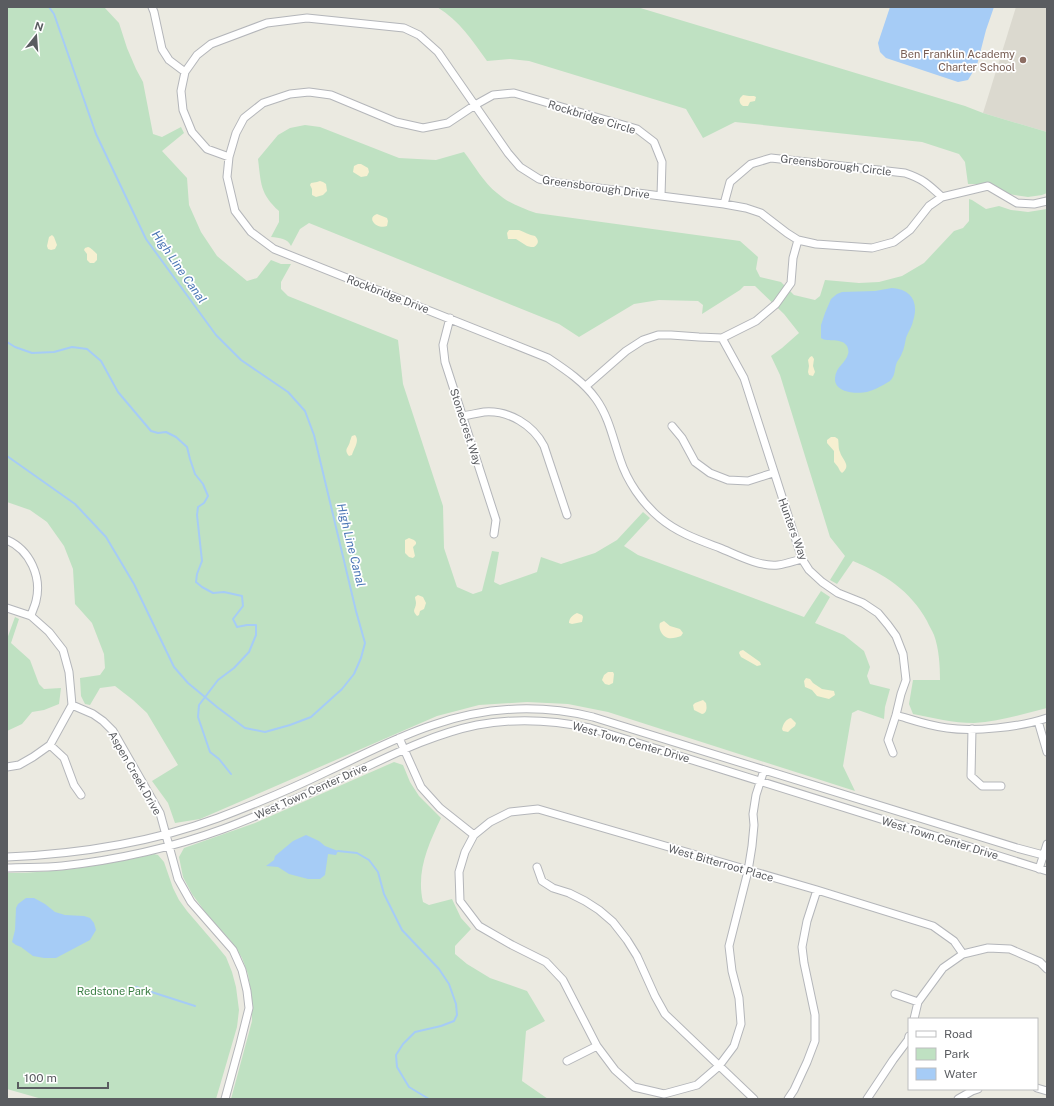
<svg xmlns="http://www.w3.org/2000/svg" width="1054" height="1106" font-family="'Public Sans',sans-serif">
  <rect width="100%" height="100%" fill="#ebeae1"/>
  <path fill="#dbd9cf" d="M1016,7H1047V132L983,113Z"/>
  <path fill="#bfe1c2" d="M7,7H104L119,23L127,48L136,69L143,82L153,134L162,137L181,127L184,133L162,151L187,178L189,205L201,232L217,256L247,281L257,278L271,260L281,264H291L281,282V289L288,296L398,340L403,384L443,506L444,548L457,587L473,594L482,591L492,551L499,552L494,582L500,585L537,572L541,557L561,564L595,553L617,540L643,512L650,518L624,546L638,555L804,617L821,591L830,597L815,623L844,635L864,651L870,667L867,676L870,684L890,689L885,707L884,719L858,710L852,713L843,766L855,791L608,712L568,704L527,702L479,705L437,716L200,819L175,823L168,803L152,781L178,765L147,713L133,700L115,686L100,688L90,705L85,704L81,696L80,678L100,675L105,668L104,654L92,623L75,604L73,569L64,546L47,522L30,510L7,502Z
    M437,7H637L965,106L983,113L1047,132V193L1042,195L1028,197L1008,194L993,184H968L965,162L959,154L922,142L735,122L703,138L686,109L529,61L510,59L487,61C472,40 460,21 437,7Z
    M305,125L320,127L399,158L436,160L464,152C474,165 484,183 497,193C508,203 522,208 536,213L740,241L758,257L756,269L760,277L781,282L794,295L815,300L820,296L825,280L859,283L879,282L902,276L924,263L954,231L963,228L969,221V199L972,200L986,209L999,206L1011,210L1028,212L1047,209V708C1023,714 999,722 974,723C953,723 933,718 913,714L909,704L913,680H940C940,665 939,649 934,635C932,630 929,626 927,621C910,590 884,574 853,561L837,584L830,580L845,556L830,537L780,375L771,356L782,348L799,333L784,314L755,286H744L740,290L702,314L703,305L698,301L659,300L634,304L579,337L559,324L309,223L300,229L291,246C287,238 280,238 271,237L279,222V211C260,194 261,183 258,159L278,135L290,128Z
    M15,617L19,619L11,643L30,660L39,684L44,689L61,688L59,704L44,710L32,712L22,724L7,731V639Z
    M394,762L403,765L410,782L419,796L441,818C428,845 416,872 423,902L429,905L452,899L461,918L471,929L455,946V954L467,964L490,978L527,991L545,1021L526,1031L522,1081L548,1099H231L252,1021V999L248,974L242,958L231,941L206,913L192,894L183,877L179,857L184,848L255,823Z
    M154,854L158,855L164,862L173,888L179,900L187,911L217,946L226,957L232,972L236,987L239,1010L237,1027L216,1099H42L7,1089V873C57,873 106,865 154,854Z"/>
  <path fill="#f6f0d1" d="M743,95L749,96H754L756,97L755,101L750,102L748,106H743C740,104 738,100 741,97Z
    M358,164H361L368,168L369,172L367,176L361,177L353,172L354,166Z
    M320,181L323,182L326,184L327,191L323,195L316,197L312,195V189L310,185L311,183L317,182Z
    M377,214L387,218L388,221L387,226C378,230 365,218 377,214Z
    M509,230C512,230 515,230 519,230C525,232 529,235 535,236C539,240 539,244 534,247H531L527,246L516,239H508L507,233Z
    M52,235L54,237L57,245L55,249L51,250L48,249L47,246L49,237Z
    M88,247C90,247 95,252 97,254V260L94,263H90L87,260V254L84,250L85,248Z
    M812,356L814,359L813,366L815,372L813,376L809,375L808,372L809,366L808,360L810,357Z
    M355,435C360,441 354,448 352,455L349,456C343,449 349,448 350,441C351,439 351,437 352,436Z
    M831,437H835L838,439C839,443 838,448 840,452C842,460 852,465 842,473L840,471L838,467L834,462V451L827,443V440Z
    M409,538L414,540L416,542V544L413,547L415,556L413,558L409,557L405,553V540Z
    M418,595L423,597L426,603L424,609L420,611L419,615L417,616C411,610 416,609 416,603C416,601 415,599 415,597Z
    M577,613L582,615L583,617L582,622L572,624L569,623V622C570,617 573,615 577,613Z
    M664,621L670,626L680,629L683,633L681,636C678,637 672,639 668,638C662,636 658,629 660,623Z
    M743,650L760,662L761,665L757,666L741,657L739,653L740,651Z
    M608,672H613L614,674L613,683L609,685L605,684L602,680L604,675Z
    M806,678L810,679L813,683L822,689L834,691L835,695L829,699L817,696L812,690L805,687L804,681Z
    M703,700L706,703C707,708 707,713 702,714L694,710L693,705L695,703Z
    M791,718L796,723L795,726L791,729L788,732L783,731L782,729C783,724 786,719 791,718Z"/>
  <path fill="#a6ccf6" d="M890,7H994L986,30L977,65L968,80L958,82L886,58L880,52L878,43Z
    M892,288C912,289 919,303 913,321C912,327 908,332 906,338C905,343 904,349 902,353C901,356 899,359 897,362C894,369 896,375 890,381C883,385 875,390 867,392C857,394 834,393 835,378C836,366 846,363 848,354C849,352 848,348 847,346C841,337 828,343 821,338V325L825,313L831,299L837,294L842,292L875,291Z
    M306,835L319,841L325,846L338,851L336,855L328,854L325,875L320,879H308L289,874L278,867L266,866L274,860L275,856L293,841Z
    M26,898H34L45,904L55,912L65,915L84,916L90,918L94,923L96,930L90,940L56,958H44L33,956L21,947L16,945L12,942L15,930L16,908L18,904Z"/>
  <g fill="none" stroke-linecap="round" stroke-linejoin="round">
    <path stroke="#a6ccf6" stroke-width="2" d="M7,342L15,347L32,353L54,352L72,347L87,349L101,361L118,392L151,431L158,433L166,432L176,437L187,447L190,459L195,474L203,484L208,496L204,503L198,507L197,515L202,561L197,574L196,582L202,587L213,593L224,592L242,596L243,606L233,619L237,627L247,625H256V635L249,652L234,668L218,680L199,705L198,717L210,752L219,759L231,774
      M7,456L75,504L106,537L134,584L174,667L188,683L217,707L245,728L265,732L290,725L311,717L342,689L354,674L361,658L365,643L356,611L314,435L305,411L288,392L241,360L216,335L146,239L96,134L54,14L49,7
      M338,851L357,853L369,860L378,872L384,894L402,930L439,969L449,984L456,1004L457,1015L454,1021L441,1026L415,1032L403,1044L396,1055L397,1067L409,1087L429,1099
      M136,987L195,1006"/>
    <g stroke="#b4b6ba" stroke-width="9">
      <path id="minor" d="M152,7L154,12L162,49L169,60L185,72
        M229,157L207,149L192,132L183,110L181,91L185,72L197,55L211,44L267,23L307,18L404,28L419,35L438,52L508,153L520,167L539,179L559,183L724,204L746,208L761,213L787,233L798,240L816,244L872,248L894,242L910,230L929,206L942,197L988,186L1017,203L1034,204L1047,201
        M661,196L662,162L654,142L637,129L514,93L493,95L475,105L448,123L423,128L396,122L331,95L309,92L290,94L263,103L244,118L236,133L229,157L227,177L235,211L251,232L274,249L548,358C566,370 584,382 596,399C609,417 613,439 620,459C627,481 642,503 660,518C678,533 699,540 720,548C737,555 759,567 778,565C786,564 794,561 802,559
        M724,204L730,182L751,164L771,158L905,173C923,179 928,184 942,197
        M450,318L443,345L445,362L496,520L494,534
        M722,338L744,378L802,559L809,570L822,582L838,593L863,603L878,613L888,625L896,636L903,654L906,680L901,694L896,715L888,740L893,753
        M586,386L626,351L643,340L658,335H671L699,337L722,338L756,321L776,304L791,283L793,258L798,240
        M462,416C470,415 477,413 484,412C509,410 533,425 544,446L567,515
        M672,426L682,438L695,462L710,473L728,480L748,481L773,473
        M7,540C30,550 42,577 36,601C35,606 32,611 31,616
        M7,608L31,616L49,632L63,650L69,672L72,705L50,745L33,757L19,765L7,767
        M72,705L93,714L103,721L113,731L160,813L178,879L191,902L233,950L242,970L247,991L249,1008L240,1044L225,1099
        M896,715C913,720 929,726 947,728C974,732 1021,727 1047,718
        M1038,721L1047,752
        M972,729L971,776L982,786H1001
        M399,738L421,787L440,808L474,835
        M50,745L64,758L74,785L81,795
        M764,770L756,795L753,814L754,825L752,846L748,871L729,946L732,971L739,998L741,1024L734,1046L719,1066L697,1085L664,1094L634,1087L615,1070L597,1046L563,980L546,962L512,945L479,926L460,901L459,872L465,852L474,835L490,822L510,812L538,809L817,890L933,926L954,941L963,954
        M7,857C79,854 150,843 218,818C255,804 291,789 326,772C361,756 396,737 433,725C485,707 540,704 593,717L1017,848L1047,856
        M537,867L542,881L553,888L569,893L585,901L599,910L613,922L627,940L637,956L655,996L665,1014L754,1099
        M7,868C25,867 44,868 62,866C116,860 171,848 223,829C272,811 319,788 366,767C402,750 438,733 477,725C515,718 553,720 590,728L1047,871
        M1039,869L1047,844
        M895,994L918,1002
        M914,1019L918,1002L943,968L963,954L988,948L1010,949L1040,962L1047,969
        M567,1061L597,1046
        M1037,1088L1047,1091
        M788,1099L794,1090L807,1062L815,1041V1015L804,963L802,947L807,921L817,890
        M867,1099L893,1060L908,1040L909,1036
        M958,1099L972,1091L978,1089"/>
    </g>
    <use href="#minor" stroke="#fff" stroke-width="7"/>
  </g>
  <circle fill="#8d6e63" stroke="#fff" stroke-width="1.5" cx="1023" cy="60" r="4"/>
  <g text-anchor="middle" stroke-width="3.5" stroke-linejoin="round" paint-order="stroke">
    <g font-size="11" fill="#785e54" stroke="#fff" text-anchor="end">
      <text x="1015" y="58">Ben Franklin Academy<tspan x="1015" dy="13">Charter School</tspan></text>
    </g>
    <g font-size="11" fill="#5a5c60" stroke="#fff">
      <text transform="translate(592 117) rotate(17)" y="4">Rockbridge Circle</text>
      <text transform="translate(836 165) rotate(7)" y="4">Greensborough Circle</text>
      <text transform="translate(596 187) rotate(8)" y="4">Greensborough Drive</text>
      <text transform="translate(388 294) rotate(21)" y="4">Rockbridge Drive</text>
      <text transform="translate(466 427) rotate(72)" y="4">Stonecrest Way</text>
      <text transform="translate(793 529) rotate(70)" y="4">Hunters Way</text>
      <text transform="translate(631 742) rotate(16)" y="4">West Town Center Drive</text>
      <text transform="translate(135 773) rotate(60)" y="4">Aspen Creek Drive</text>
      <text transform="translate(311 791) rotate(-24)" y="4">West Town Center Drive</text>
      <text transform="translate(940 838) rotate(17)" y="4">West Town Center Drive</text>
      <text transform="translate(721 863) rotate(16)" y="4">West Bitterroot Place</text>
    </g>
    <g font-size="11" fill="#3b7e44" stroke="#fff">
      <text x="114" y="995">Redstone Park</text>
    </g>
    <g font-size="12" font-style="italic" fill="#4c77b6" stroke="#fff">
      <text transform="translate(179 267) rotate(55)" y="4">High Line Canal</text>
      <text transform="translate(351 545) rotate(76)" y="4">High Line Canal</text>
    </g>
  </g>
  <rect width="1054" height="1106" fill="none" stroke="#5a5c60" stroke-width="16"/>
  <rect x="908" y="1018" width="130" height="72" fill="#ffffff" stroke="#bdbebf"/>
  <rect x="916" y="1031" width="20" height="6" fill="#ffffff" stroke="#bdbebf"/>
  <text x="944" y="1038" font-size="12" fill="#5a5c60">Road</text>
  <rect x="916" y="1048" width="20" height="12" fill="#bfe1c2" stroke="#bdbebf"/>
  <text x="944" y="1058" font-size="12" fill="#5a5c60">Park</text>
  <rect x="916" y="1068" width="20" height="12" fill="#a6ccf6" stroke="#bdbebf"/>
  <text x="944" y="1078" font-size="12" fill="#5a5c60">Water</text>
  <g transform="translate(36 36) rotate(17)" stroke="#ffffff" stroke-width="3" paint-order="stroke">
  <path d="M0-3L7 15L0 10L-7 15Z" fill="#5a5c60"/>
  <text y="-6" font-size="11" font-weight="bold" text-anchor="middle" fill="#5a5c60">N</text>
  </g>
  <path d="M18 1082v6h90v-6" fill="none" stroke="#5a5c60" stroke-width="2"/>
  <text x="24" y="1082" font-size="12" fill="#5a5c60" stroke="#ffffff" stroke-width="3" paint-order="stroke">100 m</text>
</svg>
